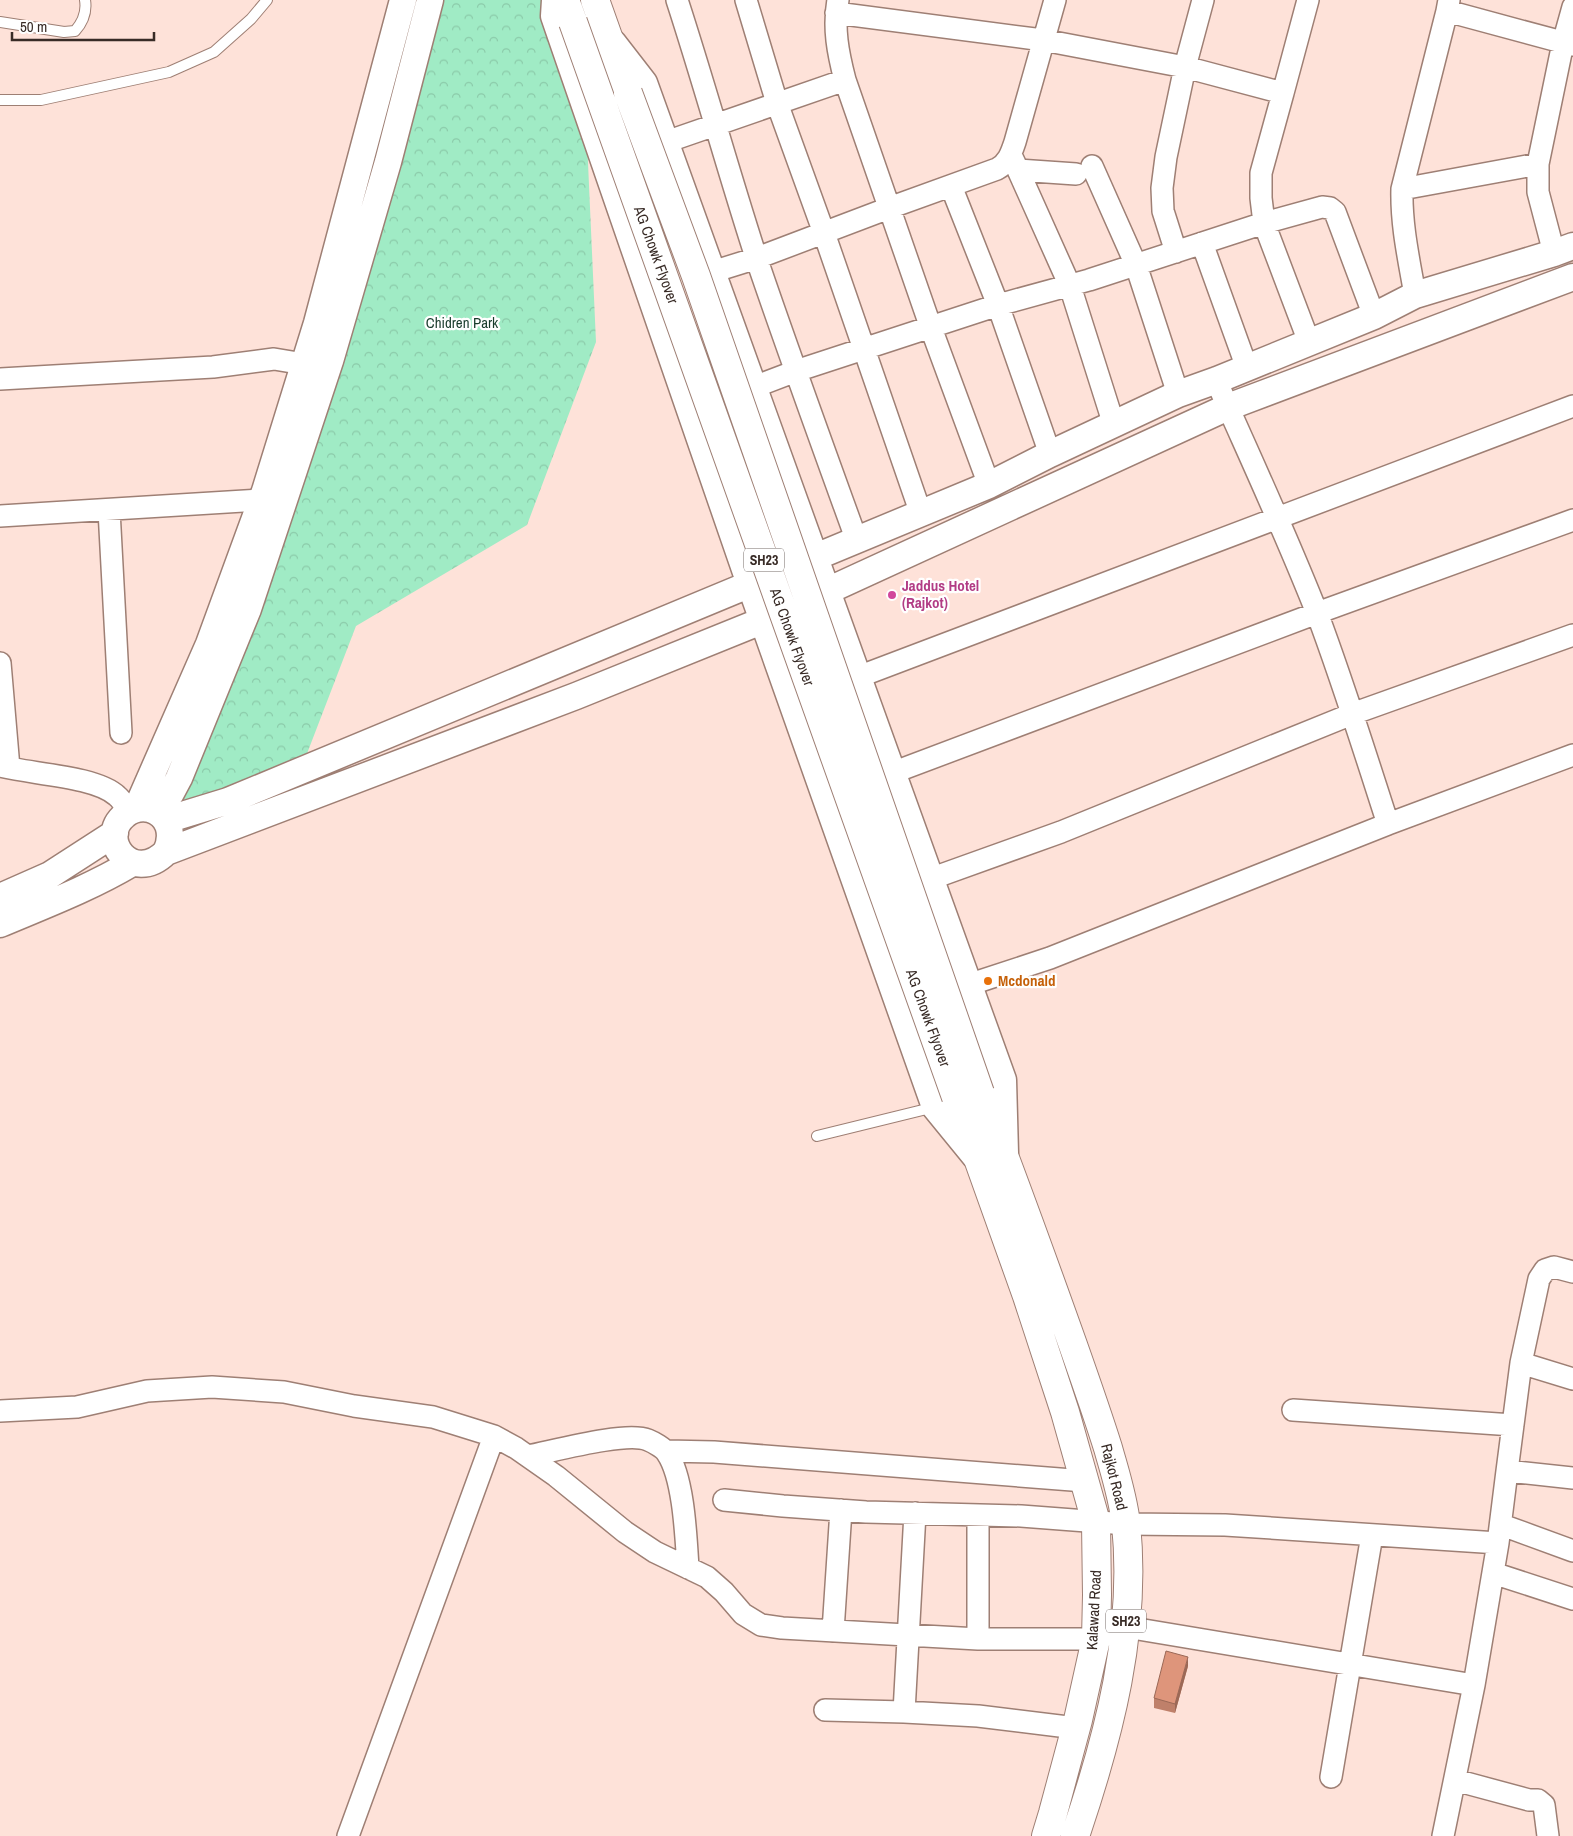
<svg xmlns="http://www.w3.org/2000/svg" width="1573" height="1836" font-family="'Archivo Narrow',sans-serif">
  <defs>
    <pattern id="park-crowns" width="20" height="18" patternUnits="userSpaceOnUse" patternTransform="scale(1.25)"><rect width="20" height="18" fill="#a0ebc5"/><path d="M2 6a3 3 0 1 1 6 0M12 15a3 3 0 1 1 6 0" fill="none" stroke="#8bcaa9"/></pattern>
  </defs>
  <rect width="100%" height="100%" fill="#fee2d9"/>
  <path fill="url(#park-crowns)" d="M422,0H542L586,118L596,342L527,525L356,626L303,764L177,809Z"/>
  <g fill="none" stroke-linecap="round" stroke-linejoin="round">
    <g stroke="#9e7f74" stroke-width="12">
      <path id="service" d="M0,22L64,32L75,31C83,22 87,12 85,0
        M0,100H41L169,72L214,52L251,19L267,0
        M817,1136L935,1107"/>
    </g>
    <g stroke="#9e7f74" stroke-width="24">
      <path id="minor" d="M677,0C705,86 729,174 757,260C789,354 823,447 857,541
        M746,0L777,103L824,233L921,514
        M838,0C833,28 838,53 845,80L931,328L989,485
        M1449,0L1447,11L1573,45
        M836,13L1043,40L1185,67L1283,93L1261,173V198L1264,223L1309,342
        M1283,93L1308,0
        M666,142L845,80
        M1011,155L1018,170L1070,286L1114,425
        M1538,164V192L1554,253
        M1092,166L1136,265L1178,394
        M1018,170L1076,174
        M951,186L998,305L1050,454
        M1402,189L1447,11
        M1202,243L1247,368
        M1176,252L1163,211L1162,188L1166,157L1185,67L1203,0
        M712,272L757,258L889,208L997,169C1008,163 1011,154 1015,142L1055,0
        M1415,295C1409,260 1401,225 1402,189L1538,164L1563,43L1573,7
        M0,379L213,367L274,359L304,364
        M754,387L796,371L998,305L1089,280L1264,223L1322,207L1330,208L1335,212L1374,316
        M109,510L121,733
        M0,516L261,500
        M0,663L9,768
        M858,677L1573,406
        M0,766C30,774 96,776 117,796C122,800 125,806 129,811
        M892,773L1317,613L1573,520
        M1388,824L1573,755
        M930,879L1061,832L1352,714L1573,635
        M968,985L1050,958L1388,824C1365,753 1343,682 1317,613C1286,534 1250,457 1216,380
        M1521,1363L1573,1379
        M1293,1410L1513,1425
        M0,1411L77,1407L147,1391L212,1387L284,1392L354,1406L433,1417L494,1436L516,1448L556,1476L625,1532L655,1552L707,1577L724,1592L743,1614L761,1625L782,1628L978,1639H1096L1126,1627L1474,1685L1443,1836
        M666,1451L714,1452L1085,1481
        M528,1456C554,1451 626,1431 648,1440C653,1442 664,1448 667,1453C684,1478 686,1538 688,1568
        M1507,1471L1521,1363L1539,1279L1545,1270L1554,1267L1573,1272
        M724,1500L783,1506L866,1512L1021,1516L1126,1524L1225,1525L1498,1543L1474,1685
        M978,1515V1639
        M1502,1525L1573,1551
        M1498,1543L1507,1471L1573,1478
        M1493,1573L1573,1599
        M833,1631L841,1510
        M825,1710L904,1712L978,1716L1076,1728
        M904,1712L915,1513
        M1331,1777L1372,1535
        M1455,1780L1529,1800H1538L1544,1805L1548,1836
        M348,1836L494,1436"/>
    </g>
    <g stroke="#9e7f74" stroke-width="29">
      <path id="tertiary" d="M555,0L554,16L750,584L935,1107L975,1156
        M613,43L644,83L1003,1080L1005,1153
        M137,808L209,644L265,491L317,323L403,0
        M156,811L171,793L179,778L248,609L297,461L330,361L388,162L430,0
        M166,820L228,801L989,485L1050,454L1178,394L1217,380L1374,316L1415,295L1554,253L1573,246
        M166,852C174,835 170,815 150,809C141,807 132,809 125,815C96,838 132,886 166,852L576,696L764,620L1228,407L1573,277
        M0,897L50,875L115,833
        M0,924C45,905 90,888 132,863"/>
    </g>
    <g stroke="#9e7f74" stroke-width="30">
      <path id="primary" d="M565,0L573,22
        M595,0L628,93
        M980,1093C1013,1177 1043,1261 1073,1345C1085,1379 1097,1413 1108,1448C1115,1473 1123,1497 1126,1524C1137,1630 1109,1736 1075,1836
        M956,1097L1027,1296L1065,1412L1096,1522L1097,1595L1096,1639L1078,1720L1053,1813L1046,1836"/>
    </g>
    <use href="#service" stroke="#fff" stroke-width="10"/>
    <use href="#minor" stroke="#fff" stroke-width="21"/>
    <use href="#tertiary" stroke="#fff" stroke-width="26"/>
    <use href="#primary" stroke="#fff" stroke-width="28"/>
    <g stroke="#9e7f74" stroke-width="30" stroke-linecap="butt">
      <path id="primary-bridge" d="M573,22L956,1097
        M628,93L696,276L980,1093"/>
    </g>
    <use href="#primary-bridge" stroke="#fff" stroke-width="28"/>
  </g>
  <path fill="#bf806a" d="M1188,1666L1175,1713L1154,1708V1698Z"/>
  <path fill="#9b6856" d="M1188,1657V1666L1175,1713V1704Z"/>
  <path fill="#de957b" stroke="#9b6856" d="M1166,1651L1188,1657L1175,1704L1154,1698Z"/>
  <circle fill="#d1479c" stroke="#fff" stroke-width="2" cx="892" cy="595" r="5"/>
  <circle fill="#e8710a" stroke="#fff" stroke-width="2" cx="988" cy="981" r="5"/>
  <g text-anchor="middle" stroke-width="4.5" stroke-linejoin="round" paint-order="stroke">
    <g fill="#fff" stroke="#746b67" stroke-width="1">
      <rect x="744" y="548.5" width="40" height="23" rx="4"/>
      <rect x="1106" y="1609.5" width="40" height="23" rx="4"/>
    </g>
    <g font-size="14" font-weight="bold" fill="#382b26">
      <text x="764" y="565">SH23</text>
      <text x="1126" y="1626">SH23</text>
    </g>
    <g font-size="15" fill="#382b26" stroke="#fff">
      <text transform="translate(656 255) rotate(70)" y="5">AG Chowk Flyover</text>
      <text transform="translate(792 637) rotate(70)" y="5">AG Chowk Flyover</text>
      <text transform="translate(928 1018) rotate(70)" y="5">AG Chowk Flyover</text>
      <text transform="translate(1114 1477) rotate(76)" y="5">Rajkot Road</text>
      <text transform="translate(1094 1610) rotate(-87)" y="5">Kalawad Road</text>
    </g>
    <g font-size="15" fill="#183b2b" stroke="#fff">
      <text x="462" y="328">Chidren Park</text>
    </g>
    <g font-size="15" font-weight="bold" fill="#b23c85" stroke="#fff" text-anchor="start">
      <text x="902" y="591">Jaddus Hotel<tspan x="902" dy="17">(Rajkot)</tspan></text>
    </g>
    <g font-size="15" font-weight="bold" fill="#c56008" stroke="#fff" text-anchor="start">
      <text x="998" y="986">Mcdonald</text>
    </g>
  </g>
  <path d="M12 32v8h142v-8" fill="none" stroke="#382b26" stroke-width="2.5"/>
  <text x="20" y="32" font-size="15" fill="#382b26" stroke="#ffffff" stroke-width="4" paint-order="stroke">50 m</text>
</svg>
